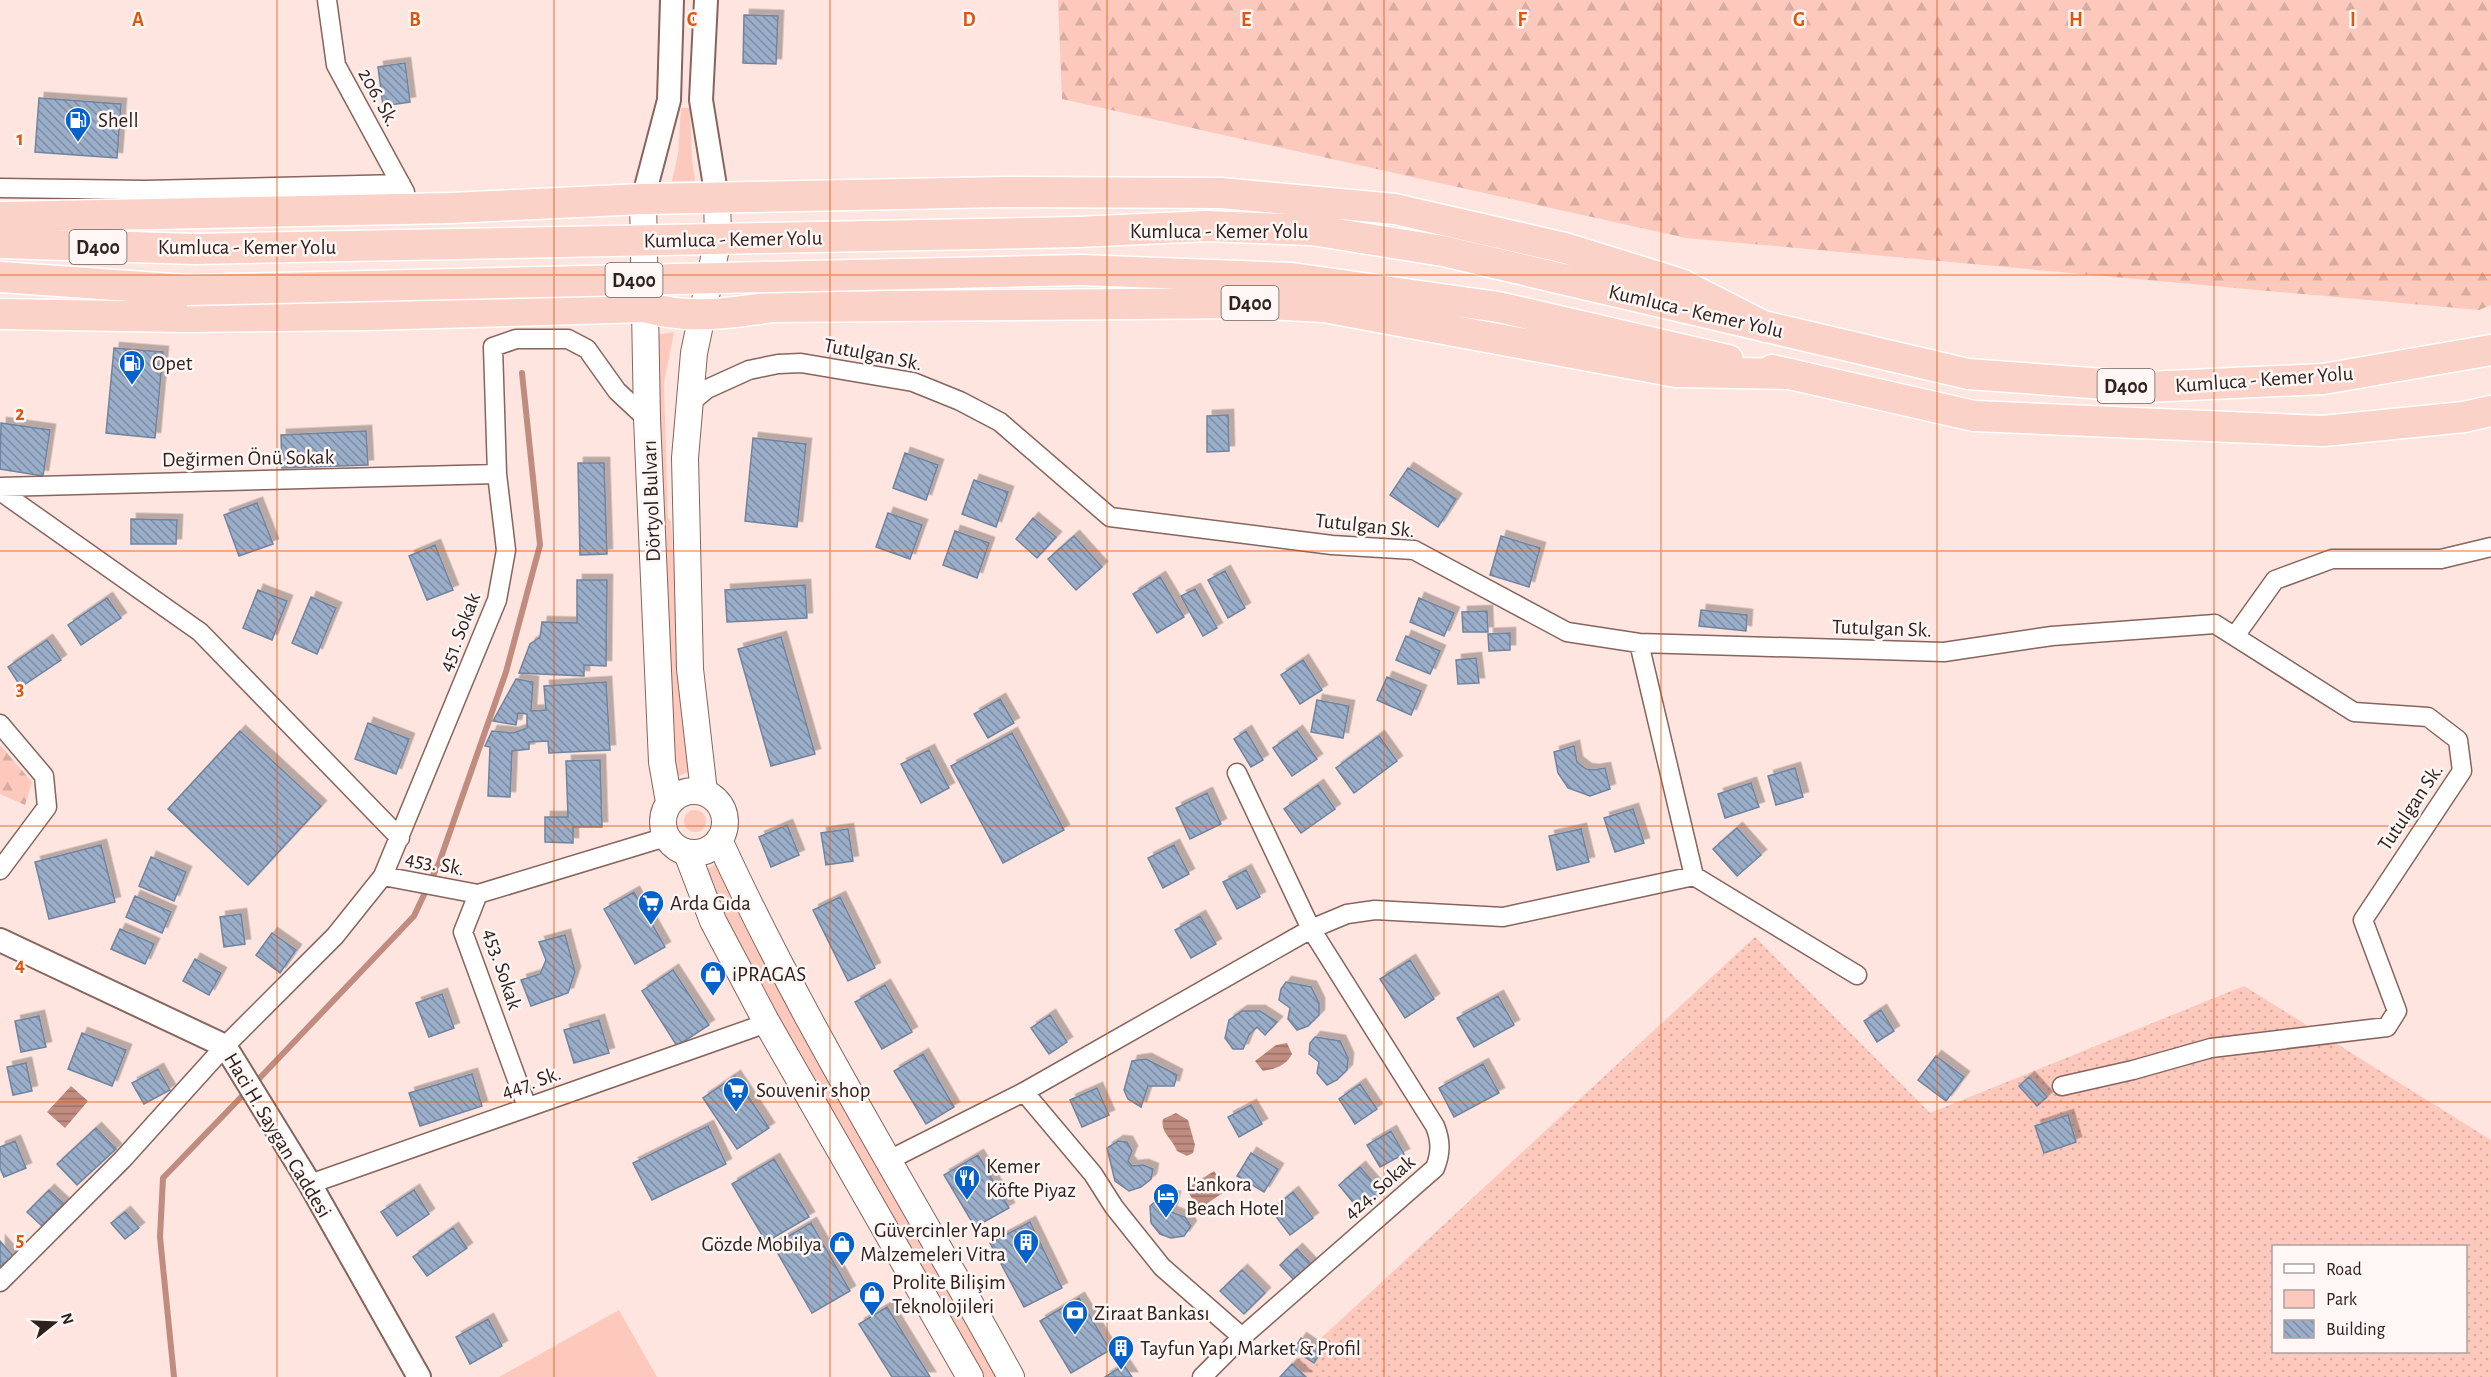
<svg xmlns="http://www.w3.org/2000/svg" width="2491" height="1377" font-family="'Alegreya Sans',sans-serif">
  <defs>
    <pattern id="forest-firs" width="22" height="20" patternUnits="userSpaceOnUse" patternTransform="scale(1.5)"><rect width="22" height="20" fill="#fdc9bd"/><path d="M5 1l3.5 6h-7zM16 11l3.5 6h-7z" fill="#d9aca2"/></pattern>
    <pattern id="garden-dots" width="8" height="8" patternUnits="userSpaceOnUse" patternTransform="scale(1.5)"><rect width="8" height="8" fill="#fdc9bd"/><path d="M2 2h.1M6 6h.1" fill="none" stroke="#d9aca2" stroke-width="1.8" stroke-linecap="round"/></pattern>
    <pattern id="water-rules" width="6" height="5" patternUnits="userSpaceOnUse" patternTransform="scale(1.5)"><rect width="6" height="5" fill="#c18c80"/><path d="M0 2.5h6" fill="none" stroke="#9d7268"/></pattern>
    <pattern id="building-back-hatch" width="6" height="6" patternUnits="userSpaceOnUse" patternTransform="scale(1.5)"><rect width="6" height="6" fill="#9aaeca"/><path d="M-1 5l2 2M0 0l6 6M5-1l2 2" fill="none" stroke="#7e8da3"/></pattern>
    <filter id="shadow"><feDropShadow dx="5.5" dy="-5.5" stdDeviation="0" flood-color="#0004"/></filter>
  </defs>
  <rect width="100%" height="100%" fill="#fee5df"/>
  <path fill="#fdc9bd" d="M681,108H690L692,158L695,181H672L678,154Z
    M674,332L664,383L668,518L671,522L683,714L694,770L678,776L668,706L656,335Z
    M684 821a11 11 0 1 1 22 0a11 11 0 1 1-22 0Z
    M720,862L754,942L771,975L1003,1377H984L779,1020L724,914L706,869Z
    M619,1310L657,1377H499Z"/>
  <path fill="url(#forest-firs)" d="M1058,0H2491V305L2479,310L1686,238L1062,99Z
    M0,745L32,782L25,805L0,794Z"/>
  <path fill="url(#garden-dots)" fill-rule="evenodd" d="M1755,937L1930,1113L2244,986L2491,1140V1377H1279ZM2274,1246H2466V1352H2274Z"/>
  <path fill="url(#water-rules)" d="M1287,1043L1292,1054C1286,1066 1275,1069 1263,1071L1255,1061L1276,1045Z
    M71,1086L88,1101L65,1128L47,1112Z
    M1176,1113L1188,1120L1195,1145L1193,1153L1187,1156L1177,1151C1172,1138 1160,1133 1163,1119Z
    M1214,1171L1227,1190L1199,1209L1186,1189Z"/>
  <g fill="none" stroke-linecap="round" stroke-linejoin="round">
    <path stroke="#c18c80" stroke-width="6" d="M254,1084L414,916L439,863L506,672L540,545L522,373
      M174,1377L160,1237L163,1178L247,1091"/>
  </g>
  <path fill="url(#building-back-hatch)" stroke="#71849f" stroke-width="1.5" filter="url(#shadow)" d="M744,15L778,16L776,64L743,63Z
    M405,63L410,102L383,106L378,67Z
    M39,98L121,104L117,158L35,152Z
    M114,348L163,352L155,438L106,433Z
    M1228,415L1229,451L1207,452V416Z
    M1,423L50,430L43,476L0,469Z
    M366,431L368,465L282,468L281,435Z
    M753,438L806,444L797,527L745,521Z
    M905,453L938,465L926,500L893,488Z
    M578,463H604L607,554L580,555Z
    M1408,468L1456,499L1438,527L1390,495Z
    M974,480L1008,492L996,527L962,514Z
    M257,503L273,544L239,556L224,515Z
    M888,513L922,525L910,559L876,547Z
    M1033,518L1056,537L1037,558L1016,539Z
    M131,519L177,520L176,544H131Z
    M955,531L989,543L977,578L943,565Z
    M1074,536L1102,567L1076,590L1048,559Z
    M1501,536L1540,548L1529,587L1490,575Z
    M435,545L453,590L427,600L409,556Z
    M1225,571L1245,608L1228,618L1208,580Z
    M1160,577L1184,617L1157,633L1133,594Z
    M577,580H607L606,666L584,665V676L519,673L530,644L540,637L542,622L577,623Z
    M805,585L807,618L727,622L725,590Z
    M1195,589L1217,628L1203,636L1181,596Z
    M258,590L287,601L272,640L243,628Z
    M311,597L336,608L317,654L292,643Z
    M107,598L121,618L81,645L68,625Z
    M1419,598L1454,613L1444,636L1410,622Z
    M1701,610L1747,615L1746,631L1699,626Z
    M1487,611L1488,632H1463L1462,612Z
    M1510,633V650L1489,651L1488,634Z
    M1406,636L1440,651L1430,674L1396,660Z
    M781,637L815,754L771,766L738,649Z
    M47,640L61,660L21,687L8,667Z
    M1476,658L1479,683L1458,684L1456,660Z
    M1303,660L1322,690L1300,704L1281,675Z
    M1387,677L1421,691L1411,715L1377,700Z
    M516,679L533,682L531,711L546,710L544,686L606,682L610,750L549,753L548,741L529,742V749L512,751L510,797L488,796L490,747L485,746L492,731L513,733L527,728V714L518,713L516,725L493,721Z
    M1000,699L1014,723L988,738L974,714Z
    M1317,700L1349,706L1343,738L1311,732Z
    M368,723L409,739L396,774L355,759Z
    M240,731L321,806L248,885L168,809Z
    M1246,731L1263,760L1251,767L1234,739Z
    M1297,731L1317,759L1292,776L1273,748Z
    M1012,733L1064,830L1003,863L951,766Z
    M1379,736L1397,761L1354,793L1336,768Z
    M1574,746L1577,762L1586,769L1594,770L1605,768L1610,789L1590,796L1568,788L1558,773L1554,752Z
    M929,750L949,788L921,803L901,764Z
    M600,760L602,827H573V843L545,842V817H568L566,761Z
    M1795,768L1803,797L1776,805L1768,776Z
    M1751,783L1759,807L1725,818L1718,794Z
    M1318,785L1335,809L1301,833L1284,809Z
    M1207,793L1221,824L1190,839L1176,808Z
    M1633,809L1644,843L1615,852L1604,818Z
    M787,825L799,855L771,867L759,837Z
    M1737,828L1761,855L1737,876L1713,849Z
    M848,829L853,861L826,865L821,833Z
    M1581,829L1589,862L1557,870L1549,836Z
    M101,845L115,902L49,919L35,862Z
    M1174,845L1189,874L1163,888L1148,858Z
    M151,857L186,872L174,901L139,886Z
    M1246,870L1260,897L1237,909L1223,882Z
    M634,892L665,947L635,964L604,909Z
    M135,896L171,912L162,933L126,917Z
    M840,897L875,968L848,981L813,910Z
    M241,914L245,944L224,947L220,917Z
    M1200,916L1216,944L1191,958L1175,930Z
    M120,929L154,944L145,964L111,949Z
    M272,933L296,950L280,973L256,955Z
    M565,935L575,972L568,993L531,1006L521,980L540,974L546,960L539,942Z
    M195,959L221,973L209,995L183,981Z
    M1410,960L1434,999L1405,1018L1380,979Z
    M673,970L709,1025L677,1046L642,991Z
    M1286,982L1311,987L1319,1003V1015L1308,1026L1297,1030L1288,1019L1290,1008L1279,1000L1281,989Z
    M885,985L912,1032L882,1049L855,1002Z
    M442,994L454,1028L429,1037L416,1003Z
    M1498,996L1514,1025L1474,1047L1457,1018Z
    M1881,1010L1894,1031L1877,1042L1864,1021Z
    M1242,1011H1260L1277,1022L1265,1035L1257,1027L1249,1035L1243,1049H1233L1225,1038L1229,1020Z
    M1050,1015L1067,1042L1049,1054L1031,1028Z
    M39,1016L46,1047L21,1052L15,1021Z
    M599,1020L609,1053L574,1063L564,1030Z
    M82,1033L126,1050L112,1086L68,1069Z
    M1315,1037L1340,1041L1348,1058L1347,1070L1337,1080L1327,1085L1317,1073L1319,1062L1309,1054L1310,1043Z
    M923,1054L954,1107L926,1124L894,1071Z
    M1936,1056L1964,1077L1946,1101L1918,1080Z
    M1146,1059L1177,1075L1174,1086H1148L1141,1107L1128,1099L1124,1090L1132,1061Z
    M26,1063L32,1091L13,1095L7,1067Z
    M1483,1064L1499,1093L1454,1117L1439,1088Z
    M158,1069L170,1090L144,1104L132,1083Z
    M472,1074L482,1106L420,1126L409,1093Z
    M735,1076L769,1128L737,1149L703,1098Z
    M2029,1077L2047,1097L2037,1106L2019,1086Z
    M1360,1084L1377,1109L1355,1124L1339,1099Z
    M1097,1088L1109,1115L1082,1127L1070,1100Z
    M1251,1105L1262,1124L1239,1137L1228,1117Z
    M2068,1115L2076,1142L2044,1153L2035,1126Z
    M708,1126L726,1164L652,1200L633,1163Z
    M96,1128L116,1149L77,1185L57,1164Z
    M1391,1131L1404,1154L1380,1167L1367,1145Z
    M15,1141L26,1168L4,1177L0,1168V1147Z
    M1118,1141L1127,1142L1132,1151L1128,1161L1132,1166L1143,1165L1153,1169L1151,1179L1141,1187L1129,1191L1115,1181L1107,1148Z
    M1251,1153L1278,1169L1264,1192L1237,1176Z
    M978,1155L1009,1208L975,1227L944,1175Z
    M774,1159L809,1217L766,1242L732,1184Z
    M1360,1167L1382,1193L1360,1211L1339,1185Z
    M49,1190L64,1204L42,1226L27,1212Z
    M414,1190L429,1214L397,1236L381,1212Z
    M1293,1192L1313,1218L1290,1235L1271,1210Z
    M1164,1194L1175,1197L1171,1212L1185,1217L1191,1226L1184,1236L1171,1238L1160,1234L1151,1223L1150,1206Z
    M125,1212L139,1228L125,1239L111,1223Z
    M1030,1222L1062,1288L1024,1307L990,1243Z
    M811,1223L850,1291L812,1313L773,1245Z
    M453,1228L467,1248L427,1276L413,1257Z
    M0,1241L13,1256L0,1267Z
    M1297,1249L1312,1265L1295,1281L1280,1265Z
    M1242,1270L1265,1293L1244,1314L1220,1291Z
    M1079,1298L1110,1350L1071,1373L1040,1321Z
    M887,1307L930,1377H892L859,1324Z
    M488,1319L502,1346L470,1364L456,1337Z
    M1301,1338L1321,1352L1314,1363L1294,1350Z
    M1292,1364L1306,1377H1280Z
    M1124,1365L1132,1377H1105Z"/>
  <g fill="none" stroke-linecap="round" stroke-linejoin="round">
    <g stroke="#87645c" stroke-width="21">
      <path id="minor" d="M327,0L336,65L405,192
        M0,188L145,190L401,184
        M690,403L707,389L749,370L778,364L801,363L913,382L960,401L1000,422L1110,517L1332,545L1414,550L1567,632L1639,643L1944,652L2052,636L2215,624L2354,712L2428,717L2458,740L2462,771L2363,920L2397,1011L2387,1027L2211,1048L2133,1070L2062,1086
        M0,487L497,474
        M0,491L200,632L400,838
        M2235,636L2275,580L2332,559H2441L2491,547
        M1639,643L1694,876
        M0,724L44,776L47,807L0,870
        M383,876L478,894
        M1024,1092L1093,1174L1114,1207L1162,1267L1242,1337
        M527,1107L463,932L478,894L666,837
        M889,1160L1024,1092L1311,929L1347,914L1375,910L1503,917L1694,876L1857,975
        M310,1184L767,1023
        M0,1282L123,1159L225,1046L335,936L383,876L497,600L506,550L497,474L493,347L516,339H568L587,349L617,391L647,419
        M1202,1377L1242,1337L1435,1168C1441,1153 1441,1141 1435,1126L1311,929L1237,773"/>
    </g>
    <g stroke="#87645c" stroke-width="26">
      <path id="tertiary" d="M706,0L701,100L717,198
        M643,199L669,100L672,0
        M0,940L225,1046L310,1184L419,1377"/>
    </g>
    <g stroke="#87645c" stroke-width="28">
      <path id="secondary" d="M643,199L647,419L662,762L669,802
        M663 822a31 31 0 1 1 62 0a31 31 0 1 1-62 0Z
        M704,792L690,669L685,458L694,353L718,239L717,198
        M719,840C804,1026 913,1198 1011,1377
        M687,853L713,921L767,1023L970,1377"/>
    </g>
    <g stroke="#fff" stroke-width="33">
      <path id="trunk" d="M0,217L450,208L643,199L1003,192L1221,193L1395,209L1565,248L1681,284L1765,327
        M1078,232L1206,226L1312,230L1443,251L1968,374L2146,387L2323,379L2491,350
        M0,243L195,249
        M1080,270L1292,278L1498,307L1728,360
        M0,277L187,290
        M0,314L184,317L369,315L645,307C690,320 728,313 773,307L1249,303L1324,307L1676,372L1791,374
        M1772,370L1974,416L2323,431L2464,417L2491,411"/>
    </g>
    <use href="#minor" stroke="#fff" stroke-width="18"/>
    <use href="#tertiary" stroke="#fff" stroke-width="22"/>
    <use href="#secondary" stroke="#fff" stroke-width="26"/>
    <use href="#trunk" stroke="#fad2c8" stroke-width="30"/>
    <g stroke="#fff" stroke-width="33" stroke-linecap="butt">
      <path id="trunk-bridge" d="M195,249L1078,232
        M187,290L1080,270"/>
    </g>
    <use href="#trunk-bridge" stroke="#fad2c8" stroke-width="30"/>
  </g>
  <path fill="none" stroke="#df560d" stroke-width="1.5" stroke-opacity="0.55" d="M277,0V1377M554,0V1377M830,0V1377M1107,0V1377M1384,0V1377M1661,0V1377M1937,0V1377M2214,0V1377M0,275H2491M0,551H2491M0,826H2491M0,1102H2491"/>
  <defs>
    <g id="fuel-pin" transform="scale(1.35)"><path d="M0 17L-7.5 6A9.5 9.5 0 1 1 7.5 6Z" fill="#0562cb" stroke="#fff7f5"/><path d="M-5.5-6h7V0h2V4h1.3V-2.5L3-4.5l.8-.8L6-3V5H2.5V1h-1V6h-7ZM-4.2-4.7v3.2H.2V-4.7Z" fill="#fff"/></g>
    <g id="supermarket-pin" transform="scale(1.35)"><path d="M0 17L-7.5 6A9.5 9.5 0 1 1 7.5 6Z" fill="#0562cb" stroke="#fff7f5"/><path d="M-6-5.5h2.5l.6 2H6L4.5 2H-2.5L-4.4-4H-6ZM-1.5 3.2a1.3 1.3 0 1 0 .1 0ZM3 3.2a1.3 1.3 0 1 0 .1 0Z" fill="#fff"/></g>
    <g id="shop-pin" transform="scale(1.35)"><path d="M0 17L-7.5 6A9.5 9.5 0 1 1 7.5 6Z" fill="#0562cb" stroke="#fff7f5"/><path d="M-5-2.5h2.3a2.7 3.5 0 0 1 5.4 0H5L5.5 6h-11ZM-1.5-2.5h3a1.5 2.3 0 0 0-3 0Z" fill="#fff"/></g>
    <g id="restaurant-pin" transform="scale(1.35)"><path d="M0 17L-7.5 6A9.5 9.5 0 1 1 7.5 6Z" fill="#0562cb" stroke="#fff7f5"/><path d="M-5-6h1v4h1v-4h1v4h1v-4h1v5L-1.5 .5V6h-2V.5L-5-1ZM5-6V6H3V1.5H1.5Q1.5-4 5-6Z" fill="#fff"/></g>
    <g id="hotel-pin" transform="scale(1.35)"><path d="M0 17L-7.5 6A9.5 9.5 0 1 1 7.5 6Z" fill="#0562cb" stroke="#fff7f5"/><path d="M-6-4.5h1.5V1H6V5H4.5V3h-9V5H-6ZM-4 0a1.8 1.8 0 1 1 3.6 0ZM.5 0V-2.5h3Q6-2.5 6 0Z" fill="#fff"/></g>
    <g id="building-pin" transform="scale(1.35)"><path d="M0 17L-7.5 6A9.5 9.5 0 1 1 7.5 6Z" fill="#0562cb" stroke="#fff7f5"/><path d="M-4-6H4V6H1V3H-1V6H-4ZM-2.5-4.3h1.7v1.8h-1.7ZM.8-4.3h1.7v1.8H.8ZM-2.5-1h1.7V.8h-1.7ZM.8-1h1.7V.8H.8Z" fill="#fff"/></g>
    <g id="bank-pin" transform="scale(1.35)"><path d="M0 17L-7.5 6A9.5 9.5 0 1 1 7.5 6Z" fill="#0562cb" stroke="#fff7f5"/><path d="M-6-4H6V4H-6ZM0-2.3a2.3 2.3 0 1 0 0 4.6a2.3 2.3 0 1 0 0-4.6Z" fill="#fff"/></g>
  </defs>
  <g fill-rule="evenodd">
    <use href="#fuel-pin" x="78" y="120"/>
    <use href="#fuel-pin" x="132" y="363"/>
    <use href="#supermarket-pin" x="651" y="903"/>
    <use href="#shop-pin" x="713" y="974"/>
    <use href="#supermarket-pin" x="736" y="1090"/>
    <use href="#restaurant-pin" x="967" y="1178"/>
    <use href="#hotel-pin" x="1166" y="1196"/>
    <use href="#building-pin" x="1026" y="1242"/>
    <use href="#shop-pin" x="842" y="1244"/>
    <use href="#shop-pin" x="872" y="1294"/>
    <use href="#bank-pin" x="1075" y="1313"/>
    <use href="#building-pin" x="1121" y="1348"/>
  </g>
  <g text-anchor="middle" stroke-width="5" stroke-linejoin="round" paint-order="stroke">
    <g fill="#fff7f5" stroke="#6d615e" stroke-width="1.5">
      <rect x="69.5" y="230" width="57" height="34" rx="4.5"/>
      <rect x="605.5" y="263" width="57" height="34" rx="4.5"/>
      <rect x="1221.5" y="286" width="57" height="34" rx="4.5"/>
      <rect x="2097.5" y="369" width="57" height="34" rx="4.5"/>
    </g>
    <g font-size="20" font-weight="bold" fill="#2f211d">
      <text x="98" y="254">D400</text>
      <text x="634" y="287">D400</text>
      <text x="1250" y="310">D400</text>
      <text x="2126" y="393">D400</text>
    </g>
    <g font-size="21" fill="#2f211d" stroke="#fff7f5">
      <text transform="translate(379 97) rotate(61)" y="7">206. Sk.</text>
      <text x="1219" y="238">Kumluca - Kemer Yolu</text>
      <text transform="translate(733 239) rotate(-1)" y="7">Kumluca - Kemer Yolu</text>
      <text x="247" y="254">Kumluca - Kemer Yolu</text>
      <text transform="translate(1696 311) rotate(13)" y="7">Kumluca - Kemer Yolu</text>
      <text transform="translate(873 354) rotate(11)" y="7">Tutulgan Sk.</text>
      <text transform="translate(2264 379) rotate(-4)" y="7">Kumluca - Kemer Yolu</text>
      <text transform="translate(248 458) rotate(-1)" y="7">Değirmen Önü Sokak</text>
      <text transform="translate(651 501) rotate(-92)" y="7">Dörtyol Bulvarı</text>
      <text transform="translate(1365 525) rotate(6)" y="7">Tutulgan Sk.</text>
      <text transform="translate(1882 628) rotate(2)" y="7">Tutulgan Sk.</text>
      <text transform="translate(459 632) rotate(-69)" y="7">451. Sokak</text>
      <text transform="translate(2410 807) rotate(-56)" y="7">Tutulgan Sk.</text>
      <text transform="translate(435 863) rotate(11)" y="7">453. Sk.</text>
      <text transform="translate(503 969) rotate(72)" y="7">453. Sokak</text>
      <text transform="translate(531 1082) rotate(-19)" y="7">447. Sk.</text>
      <text transform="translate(278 1135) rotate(59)" y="7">Haci H. Saygan Caddesi</text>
      <text transform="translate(1379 1187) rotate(-41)" y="7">424. Sokak</text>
    </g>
    <g font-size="21" fill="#2f211d" stroke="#fff7f5" text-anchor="start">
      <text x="98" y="127">Shell</text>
      <text x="152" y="370">Opet</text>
      <text x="670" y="910">Arda Gıda</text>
      <text x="732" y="981">iPRAGAS</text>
      <text x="756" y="1097">Souvenir shop</text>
      <text x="986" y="1173">Kemer<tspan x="986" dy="24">Köfte Piyaz</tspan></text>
      <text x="1186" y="1191">L'ankora<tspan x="1186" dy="24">Beach Hotel</tspan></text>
      <text x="1006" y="1237" text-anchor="end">Güvercinler Yapı<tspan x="1006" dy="24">Malzemeleri Vitra</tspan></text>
      <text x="822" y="1251" text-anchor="end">Gözde Mobilya</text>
      <text x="892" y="1289">Prolite Bilişim<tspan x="892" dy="24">Teknolojileri</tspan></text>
      <text x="1094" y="1320">Ziraat Bankası</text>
      <text x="1140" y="1355">Tayfun Yapı Market &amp; Profil</text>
    </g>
  </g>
  <g font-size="20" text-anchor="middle" font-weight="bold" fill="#df560d" stroke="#fff7f5" stroke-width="5" stroke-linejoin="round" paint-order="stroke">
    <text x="138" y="26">A</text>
    <text x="415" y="26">B</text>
    <text x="692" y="26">C</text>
    <text x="969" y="26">D</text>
    <text x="1246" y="26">E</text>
    <text x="1522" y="26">F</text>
    <text x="1799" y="26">G</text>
    <text x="2076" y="26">H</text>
    <text x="2353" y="26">I</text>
    <text x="20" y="145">1</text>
    <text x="20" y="420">2</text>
    <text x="20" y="695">3</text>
    <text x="20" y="971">4</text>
    <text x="20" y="1246">5</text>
  </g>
  <rect x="2272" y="1245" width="195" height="108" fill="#fff7f5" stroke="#aca19f" stroke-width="1.5"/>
  <rect x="2284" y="1264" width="30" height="9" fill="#ffffff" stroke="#aca19f" stroke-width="1.5"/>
  <text x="2326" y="1275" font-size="18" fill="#2f211d">Road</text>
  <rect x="2284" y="1290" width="30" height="18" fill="#fdc9bd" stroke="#aca19f" stroke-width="1.5"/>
  <text x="2326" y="1305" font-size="18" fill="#2f211d">Park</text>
  <rect x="2284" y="1320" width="30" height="18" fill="url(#building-back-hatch)" stroke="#aca19f" stroke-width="1.5"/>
  <text x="2326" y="1335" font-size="18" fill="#2f211d">Building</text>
  <g transform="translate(54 1323) rotate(72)" stroke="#fff7f5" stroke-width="4.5" paint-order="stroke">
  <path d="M0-4.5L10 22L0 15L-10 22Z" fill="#2f211d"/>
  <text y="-9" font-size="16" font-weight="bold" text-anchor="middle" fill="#2f211d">N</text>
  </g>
</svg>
